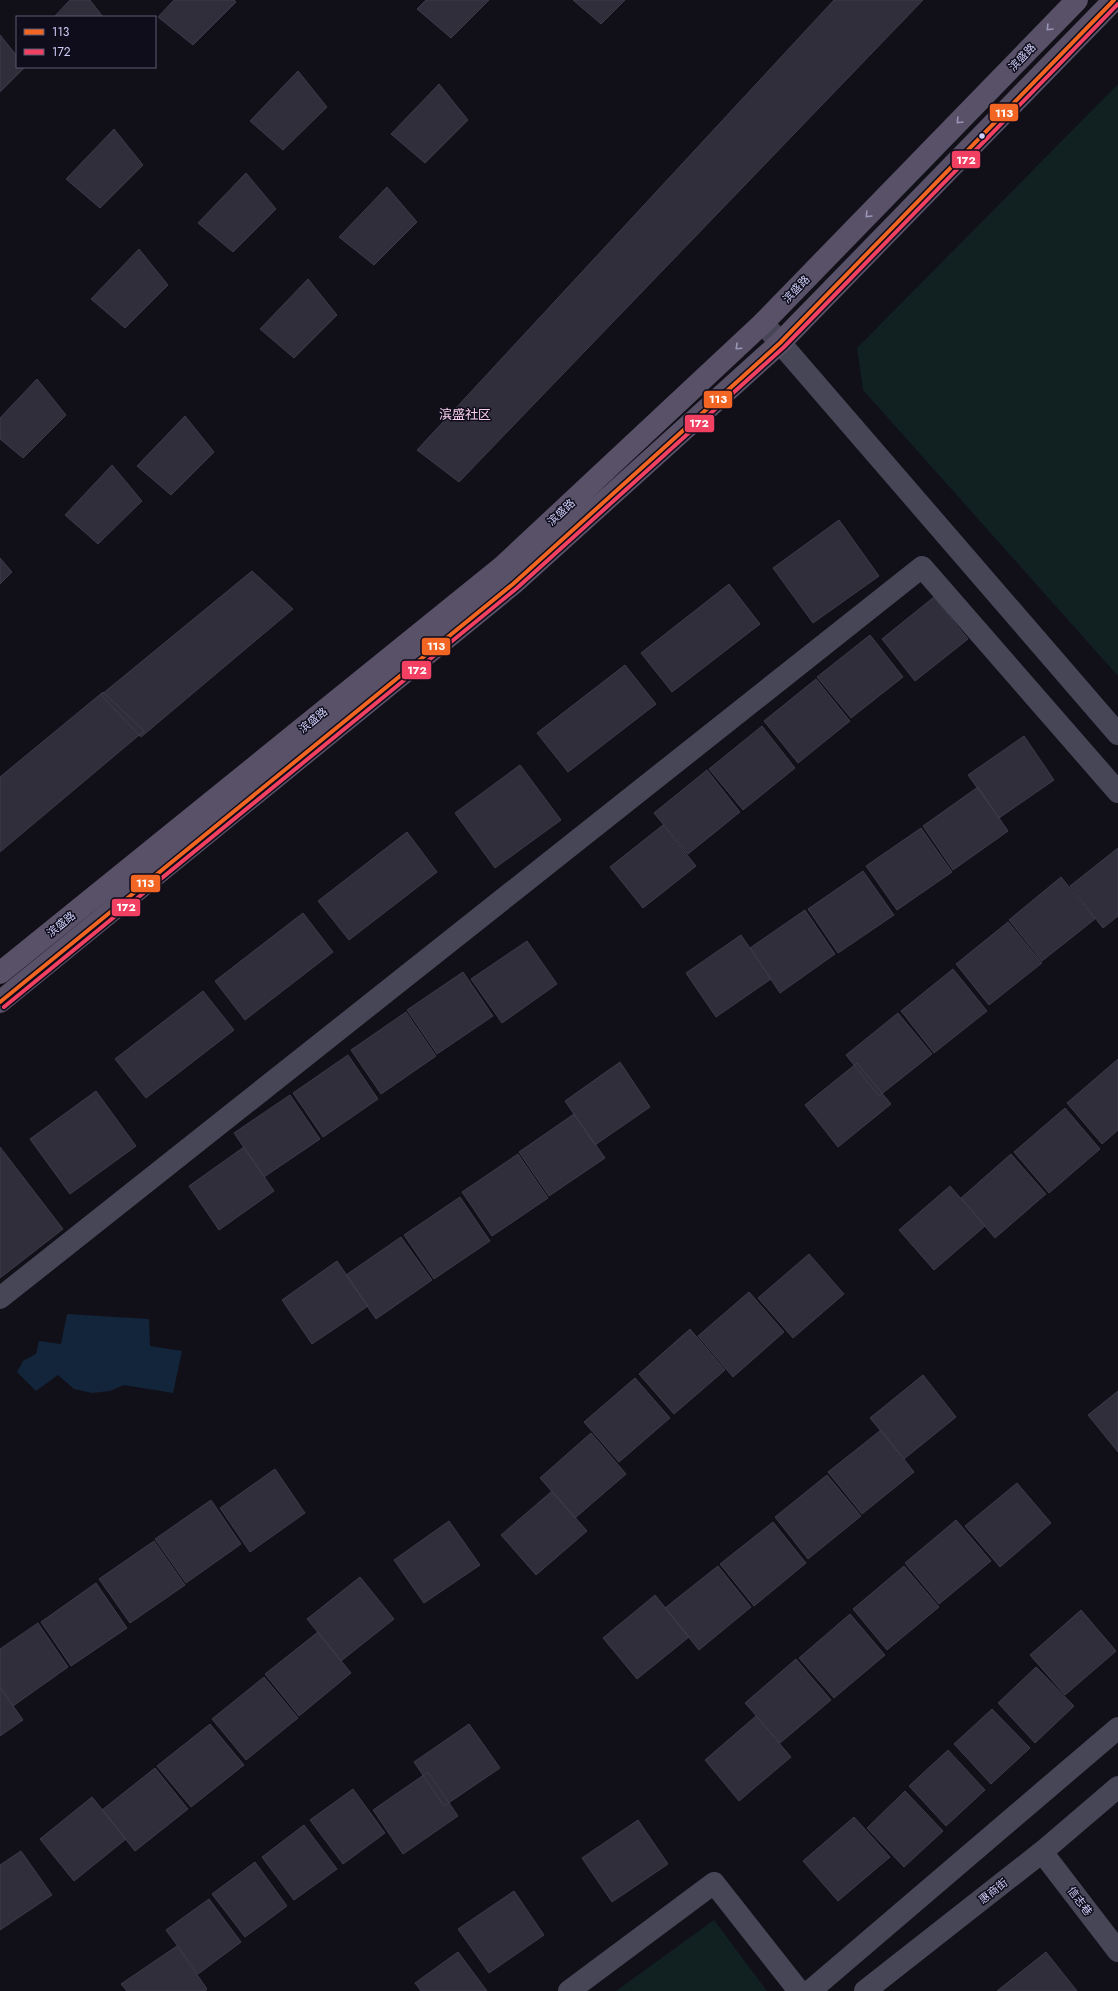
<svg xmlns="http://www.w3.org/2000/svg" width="1118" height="1991" font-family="Jost,'Noto Sans SC',sans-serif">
  <rect width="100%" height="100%" fill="#111018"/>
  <path fill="#112121" d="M1118,84V676L863,390L857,348Z
    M714,1920L767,1991H616Z"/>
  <path fill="#13253b" d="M67,1314L149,1319L150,1346L182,1351L173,1393L124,1385L110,1391L92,1393L74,1389L58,1375L36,1391L17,1372L23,1361L36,1354L39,1341L61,1344Z"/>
  <path fill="#2f2e3a" stroke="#3c3b4b" d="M70,0H90L103,17H54Z
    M174,0H234L236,2L193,45L158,17Z
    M426,0H489L451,38L417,9Z
    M573,0H625L601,24Z
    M834,0H923L459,482L417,450Z
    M0,35L17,56V67H25L0,92Z
    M298,71L327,107L283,150L250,121Z
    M439,84L468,120L425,163L391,134Z
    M114,129L143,165L100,208L66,179Z
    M246,173L276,209L233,252L198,223Z
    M387,187L417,222L374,265L339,237Z
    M139,249L168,285L125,328L91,299Z
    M308,279L337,315L294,358L260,329Z
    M37,379L66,415L23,458L0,439V418Z
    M185,416L214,452L171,495L137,466Z
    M112,465L142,501L98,544L65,515Z
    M839,520L879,576L813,623L773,568Z
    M0,558L12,572L0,584Z
    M252,571L293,609L141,737L101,695Z
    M729,584L760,624L672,692L641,653Z
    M934,597L968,639L915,681L882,639Z
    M870,635L903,677L851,718L817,677Z
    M625,665L656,704L568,772L537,733Z
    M816,679L850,721L798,763L764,721Z
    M103,692L144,731L0,852V777Z
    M762,726L795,768L743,810L709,769Z
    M1024,736L1054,780L999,818L968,775Z
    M520,765L561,820L495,868L455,813Z
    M707,770L740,812L688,854L654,813Z
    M978,787L1008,831L953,870L923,826Z
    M663,825L696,866L643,908L610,867Z
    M921,828L952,872L897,910L866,866Z
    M407,832L437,872L349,940L318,901Z
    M1118,848V916L1103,928L1070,886Z
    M863,871L894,915L838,953L808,909Z
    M1061,877L1095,919L1042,961L1009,920Z
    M805,910L835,954L780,993L750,948Z
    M303,913L333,952L245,1020L215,981Z
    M1008,922L1042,963L989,1005L956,964Z
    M741,935L771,979L716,1017L686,973Z
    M527,941L557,984L502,1023L471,979Z
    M953,969L987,1011L934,1053L901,1011Z
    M463,972L493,1016L437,1054L407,1010Z
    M203,991L234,1030L146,1098L115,1059Z
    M406,1012L436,1056L381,1094L351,1050Z
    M898,1013L932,1054L879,1096L846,1055Z
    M348,1055L378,1099L323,1137L293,1093Z
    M1118,1059V1130L1102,1144L1067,1103Z
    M620,1062L650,1107L595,1145L565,1101Z
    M857,1063L891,1104L838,1147L805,1105Z
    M96,1091L136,1146L70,1194L30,1139Z
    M290,1095L320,1139L264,1177L234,1133Z
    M1065,1108L1100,1149L1049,1193L1014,1152Z
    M574,1114L605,1158L549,1196L519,1152Z
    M0,1147L63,1229L0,1278Z
    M244,1147L274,1191L219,1230L189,1186Z
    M518,1154L548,1198L492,1236L462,1192Z
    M1011,1154L1046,1194L995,1238L961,1198Z
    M950,1186L985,1226L934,1270L899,1230Z
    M460,1197L490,1241L434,1279L404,1235Z
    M401,1237L432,1280L376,1319L346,1275Z
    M809,1254L844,1294L793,1338L758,1298Z
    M337,1261L368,1306L312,1344L282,1300Z
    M749,1292L784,1332L733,1377L698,1336Z
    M690,1329L725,1370L674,1414L639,1374Z
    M923,1375L956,1417L904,1459L870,1418Z
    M635,1378L670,1418L619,1462L584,1422Z
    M1118,1391V1452L1088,1415Z
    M881,1430L914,1472L862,1514L828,1472Z
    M591,1433L626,1474L575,1518L540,1478Z
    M275,1469L305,1513L250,1552L220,1508Z
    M827,1475L861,1516L808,1559L775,1517Z
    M1017,1483L1051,1523L1000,1567L965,1526Z
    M552,1491L587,1531L536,1575L501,1535Z
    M211,1500L241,1544L186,1583L155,1539Z
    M956,1520L991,1561L939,1604L905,1563Z
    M449,1521L480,1565L424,1603L394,1560Z
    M773,1522L806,1563L754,1606L720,1564Z
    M154,1541L185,1585L130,1623L99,1579Z
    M718,1566L751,1607L699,1650L665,1608Z
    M904,1566L939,1607L887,1650L853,1609Z
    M360,1577L394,1619L341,1661L307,1619Z
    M96,1583L127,1628L71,1666L41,1622Z
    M655,1595L689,1637L637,1679L603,1638Z
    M1081,1610L1116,1651L1065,1695L1030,1655Z
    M850,1614L885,1655L834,1698L799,1658Z
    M38,1623L68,1667L13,1706L0,1687V1649Z
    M318,1632L351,1673L299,1716L265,1674Z
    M796,1659L831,1700L780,1743L745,1703Z
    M1036,1667L1074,1706L1035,1743L998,1703Z
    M264,1677L298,1718L246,1760L212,1719Z
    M0,1687L23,1720L0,1736Z
    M992,1709L1030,1748L991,1784L954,1744Z
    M756,1716L791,1757L739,1801L705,1760Z
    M210,1724L244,1765L191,1807L157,1766Z
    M469,1724L500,1768L444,1806L414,1762Z
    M948,1750L985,1790L946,1826L909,1786Z
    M155,1768L188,1809L135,1851L102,1810Z
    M428,1772L458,1816L403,1854L373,1810Z
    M353,1789L385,1833L343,1864L310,1820Z
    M905,1791L943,1831L904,1867L867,1828Z
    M92,1797L126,1839L74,1881L40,1839Z
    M854,1817L890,1857L838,1901L803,1861Z
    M638,1820L668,1864L612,1902L582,1858Z
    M304,1825L337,1869L294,1900L262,1857Z
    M21,1851L52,1895L0,1930V1865Z
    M255,1862L287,1906L245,1937L212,1894Z
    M514,1891L544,1935L489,1973L458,1929Z
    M209,1899L241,1942L198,1974L166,1930Z
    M177,1946L207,1989L205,1991H127L121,1984Z
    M458,1952L487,1991H421L415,1983Z
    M1046,1952L1077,1991H997Z"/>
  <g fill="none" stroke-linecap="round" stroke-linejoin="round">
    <path stroke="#474657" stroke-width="22" d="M763,323L1118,734
      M0,1298L922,567L1118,792
      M1042,1852L1118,1951
      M569,1991L714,1883L799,1991
      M810,1991L1118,1728
      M865,1991L1042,1852L1118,1787"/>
    <path stroke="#585168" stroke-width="22" d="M0,973L503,566L763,323L1077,0
      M0,1002L513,584L780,343L1114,0"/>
    <g stroke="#0f0d1b" stroke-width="7">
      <path id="bus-1" d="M0,1002L513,584L780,343L1114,0"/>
    </g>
    <g stroke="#0f0d1b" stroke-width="7">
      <path id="bus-2" d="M4,1007L517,588L784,347L1118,4"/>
    </g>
    <use href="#bus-1" stroke="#f26522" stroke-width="4"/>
    <use href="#bus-2" stroke="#f24062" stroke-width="4"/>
  </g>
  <defs><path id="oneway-chevron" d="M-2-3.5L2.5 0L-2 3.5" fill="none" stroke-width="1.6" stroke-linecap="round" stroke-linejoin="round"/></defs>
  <g stroke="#9996b7">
    <use href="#oneway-chevron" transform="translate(1049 28) rotate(134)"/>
    <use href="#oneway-chevron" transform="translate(959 121) rotate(134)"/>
    <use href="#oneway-chevron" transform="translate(868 215) rotate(134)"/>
    <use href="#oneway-chevron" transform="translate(738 347) rotate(137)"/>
  </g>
  <circle fill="#cfcef8" stroke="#0f0d1b" stroke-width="1.5" cx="982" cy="136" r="3.5"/>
  <g text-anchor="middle" stroke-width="3" stroke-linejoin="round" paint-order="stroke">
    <g font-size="11" fill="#cfcef8" stroke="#0f0d1b">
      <text transform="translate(1022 57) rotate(-46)" y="4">滨盛路</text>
      <text transform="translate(796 289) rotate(-46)" y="4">滨盛路</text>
      <text transform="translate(561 512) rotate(-43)" y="4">滨盛路</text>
      <text transform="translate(313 720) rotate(-39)" y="4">滨盛路</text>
      <text transform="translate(61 924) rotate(-39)" y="4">滨盛路</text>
      <text transform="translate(993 1891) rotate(-38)" y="4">惠商街</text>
      <text transform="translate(1080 1901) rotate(53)" y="4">信志巷</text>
    </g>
    <g font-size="13" fill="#f9cfed" stroke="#0f0d1b">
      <text x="465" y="419">滨盛社区</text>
    </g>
  </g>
  <g stroke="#0f0d1b" stroke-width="1.5">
    <rect x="989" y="103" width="30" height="19" rx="4" fill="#f26522"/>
    <rect x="951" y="150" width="30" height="19" rx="4" fill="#f24062"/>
    <rect x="703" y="390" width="30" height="19" rx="4" fill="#f26522"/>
    <rect x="684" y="414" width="31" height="19" rx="4" fill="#f24062"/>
    <rect x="421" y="637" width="30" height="19" rx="4" fill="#f26522"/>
    <rect x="401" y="660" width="31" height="20" rx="4" fill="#f24062"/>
    <rect x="130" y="874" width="31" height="19" rx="4" fill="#f26522"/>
    <rect x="111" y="898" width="30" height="19" rx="4" fill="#f24062"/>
  </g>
  <g font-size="11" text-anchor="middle" font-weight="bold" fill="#fff">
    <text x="1004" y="117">113</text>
    <text x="966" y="164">172</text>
    <text x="718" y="403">113</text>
    <text x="699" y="427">172</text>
    <text x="436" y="650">113</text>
    <text x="417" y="674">172</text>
    <text x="145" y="887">113</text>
    <text x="126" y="911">172</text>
  </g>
  <rect x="16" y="16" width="140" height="52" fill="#0f0d1b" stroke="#5c5a73"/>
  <rect x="24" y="29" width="20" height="6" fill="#f26522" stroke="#5c5a73"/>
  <text x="52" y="36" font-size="12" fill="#cfcef8">113</text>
  <rect x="24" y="49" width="20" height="6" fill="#f24062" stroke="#5c5a73"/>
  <text x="52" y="56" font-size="12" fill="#cfcef8">172</text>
</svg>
